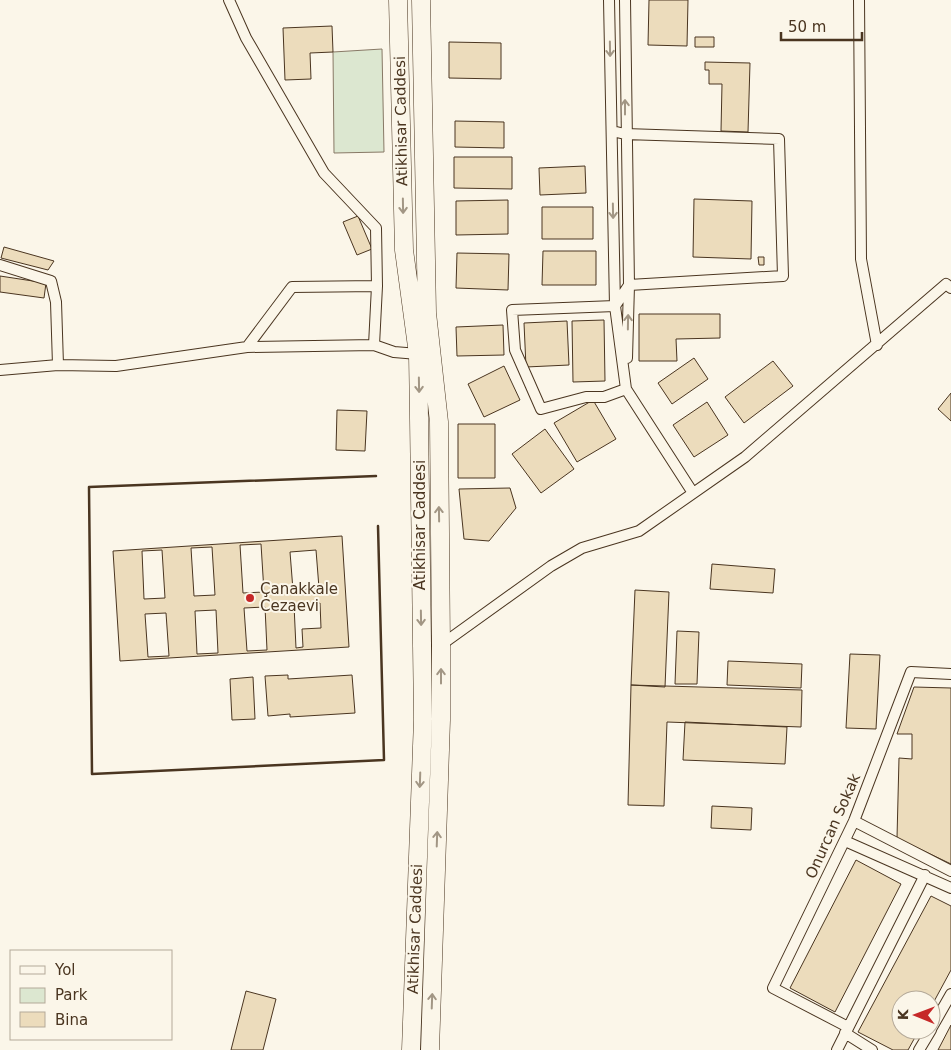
<svg xmlns="http://www.w3.org/2000/svg" width="951" height="1050" font-family="'DejaVu Sans',sans-serif">
  <rect width="100%" height="100%" fill="#fbf6e9"/>
  <path fill="#dce7d0" stroke="#887966" d="M382,49L384,152L334,153L333,52Z"/>
  <path fill="#ecdcbc" stroke="#4a3520" fill-rule="evenodd" d="M649,0H688L687,46L648,45Z
    M332,26L333,52L310,53L311,79L285,80L283,28Z
    M695,37H714V47H695Z
    M449,42L501,43V79L449,78Z
    M705,62L750,63L748,132L721,131L722,84H709V70H705Z
    M455,121L504,122V148L455,147Z
    M454,157H512V189L454,188Z
    M585,166L586,193L540,195L539,168Z
    M694,199L752,201L751,259L693,257Z
    M508,200V234L456,235V201Z
    M542,207H593V239H542Z
    M358,216L372,249L357,255L343,222Z
    M4,247L54,261L48,270L1,258Z
    M543,251H596V285H542Z
    M457,253L509,254L508,290L456,288Z
    M758,257H764V265H759Z
    M0,276L46,283L44,298L0,292Z
    M639,314H720V338L676,339L677,361H639Z
    M604,320L605,381L573,382L572,321Z
    M567,321L569,365L526,367L524,323Z
    M503,325L504,355L457,356L456,327Z
    M694,358L708,379L672,404L658,383Z
    M773,361L793,386L744,423L725,397Z
    M504,366L520,400L484,417L468,384Z
    M951,393V421L938,409Z
    M593,400L616,439L577,462L554,423Z
    M707,402L728,435L694,457L673,425Z
    M337,410L367,411L365,451L336,450Z
    M458,424H495V478H458Z
    M545,429L574,469L541,493L512,454Z
    M510,488L516,508L489,541L464,539L459,489Z
    M342,536L349,647L120,661L113,551ZM261,544L264,592L243,593L240,545ZM212,547L215,595L194,596L191,548ZM162,550L165,598L144,599L142,551ZM316,550L319,588L293,590L290,552ZM320,603L321,628L302,629L303,647L296,648L294,605ZM265,607L267,650L247,651L244,608ZM216,610L218,653L197,654L195,611ZM166,613L169,656L148,657L145,614Z
    M712,564L775,569L773,593L710,589Z
    M635,590L669,592L665,687L631,685Z
    M677,631L699,632L697,684H675Z
    M850,654L880,655L876,729L846,728Z
    M728,661L802,664L801,688L727,685Z
    M288,675V679L352,675L355,713L290,717V714L268,716L265,676Z
    M253,677L255,719L232,720L230,679Z
    M631,685L802,690L801,727L667,722L664,806L628,805Z
    M914,687L951,688V864L897,838L899,758L912,759V734H897Z
    M685,722L787,727L785,764L683,760Z
    M712,806L752,808L751,830L711,828Z
    M856,860L901,884L835,1012L790,988Z
    M931,896L951,906V970L931,1007V1000H901V1030H919L908,1050H893L858,1032Z
    M246,991L276,999L263,1050H231Z
    M951,1025V1050H938Z"/>
  <g fill="none" stroke-linecap="round" stroke-linejoin="round">
    <g stroke="#4a3520" stroke-width="12">
      <path id="street" d="M229,0L246,38L324,173L376,228L377,286
        M609,0L615,306L626,389L693,493
        M625,0L629,285L627,358
        M859,0L861,259L877,345
        M612,131L625,134L779,139L783,276L629,285L615,306L512,310L515,350L541,409L586,397H604L626,389
        M0,265L51,281L56,302L58,365
        M247,347L292,287L377,286L374,345L394,352L418,354
        M0,370L58,365L116,366L247,347L374,345
        M441,645L551,566L582,548L639,531L745,457L946,284L951,288
        M854,821L951,871
        M845,841L951,888
        M848,1027L773,988L854,821L911,672L951,674
        M931,1029L951,994
        M845,1033L872,1050
        M837,1050L925,875
        M919,1050L931,1030"/>
    </g>
    <g stroke="#4a3520" stroke-width="19">
      <path id="highway" d="M398,0L404,250L418,354L419,418L423,719L411,1050
        M421,0L427,313L439,422L441,645V720L430,1050"/>
    </g>
    <use href="#street" stroke="#fbf6e9" stroke-width="10"/>
    <use href="#highway" stroke="#fbf6e9" stroke-width="18"/>
    <path stroke="#4a3520" stroke-width="2.5" d="M376,476L89,487L92,774L384,760L378,526"/>
  </g>
  <defs><path id="oneway-shaft" d="M-6 0H5M1.5-3L5.5 0L1.5 3" fill="none" stroke-width="1.6" stroke-linecap="round" stroke-linejoin="round" transform="scale(1.25)"/></defs>
  <g stroke="#a29684">
    <use href="#oneway-shaft" transform="translate(610 49) rotate(89)"/>
    <use href="#oneway-shaft" transform="translate(625 107) rotate(-90)"/>
    <use href="#oneway-shaft" transform="translate(403 206) rotate(89)"/>
    <use href="#oneway-shaft" transform="translate(613 211) rotate(89)"/>
    <use href="#oneway-shaft" transform="translate(628 322) rotate(-89)"/>
    <use href="#oneway-shaft" transform="translate(419 385) rotate(89)"/>
    <use href="#oneway-shaft" transform="translate(439 514) rotate(-91)"/>
    <use href="#oneway-shaft" transform="translate(421 618) rotate(89)"/>
    <use href="#oneway-shaft" transform="translate(441 676) rotate(-90)"/>
    <use href="#oneway-shaft" transform="translate(420 780) rotate(92)"/>
    <use href="#oneway-shaft" transform="translate(437 839) rotate(-88)"/>
    <use href="#oneway-shaft" transform="translate(432 1001) rotate(-88)"/>
  </g>
  <circle fill="#c62828" stroke="#fbf6e9" stroke-width="2" cx="250" cy="598" r="5"/>
  <g text-anchor="middle" stroke-width="4" stroke-linejoin="round" paint-order="stroke">
    <g font-size="15" fill="#4a3520" stroke="#fbf6e9">
      <text transform="translate(401 121) rotate(-91)" y="5">Atikhisar Caddesi</text>
      <text transform="translate(420 525) rotate(-90)" y="5">Atikhisar Caddesi</text>
      <text transform="translate(833 826) rotate(-66)" y="5">Onurcan Sokak</text>
      <text transform="translate(415 929) rotate(-88)" y="5">Atikhisar Caddesi</text>
    </g>
    <g font-size="15" fill="#4a3520" stroke="#fbf6e9" text-anchor="start">
      <text x="260" y="594">Çanakkale<tspan x="260" dy="17">Cezaevi</tspan></text>
    </g>
  </g>
  <rect x="10" y="950" width="162" height="90" fill="#fbf6e9" stroke="#b4a999"/>
  <rect x="20" y="966" width="25" height="8" fill="#fbf6e9" stroke="#b4a999"/>
  <text x="55" y="975" font-size="15" fill="#4a3520">Yol</text>
  <rect x="20" y="988" width="25" height="15" fill="#dce7d0" stroke="#b4a999"/>
  <text x="55" y="1000" font-size="15" fill="#4a3520">Park</text>
  <rect x="20" y="1012" width="25" height="15" fill="#ecdcbc" stroke="#b4a999"/>
  <text x="55" y="1025" font-size="15" fill="#4a3520">Bina</text>
  <g transform="translate(916 1015) rotate(271)"><circle r="24" fill="#fbf6e9" stroke="#b4a999"/>
  <path d="M0-4L9 19L0 12L-9 19Z" fill="#c62828"/>
  <text y="-8" font-size="14" font-weight="bold" text-anchor="middle" fill="#4a3520">K</text>
  </g>
  <path d="M781 32v8h81v-8" fill="none" stroke="#4a3520" stroke-width="2.5"/>
  <text x="788" y="32" font-size="15" fill="#4a3520" stroke="#fbf6e9" stroke-width="4" paint-order="stroke">50 m</text>
</svg>
